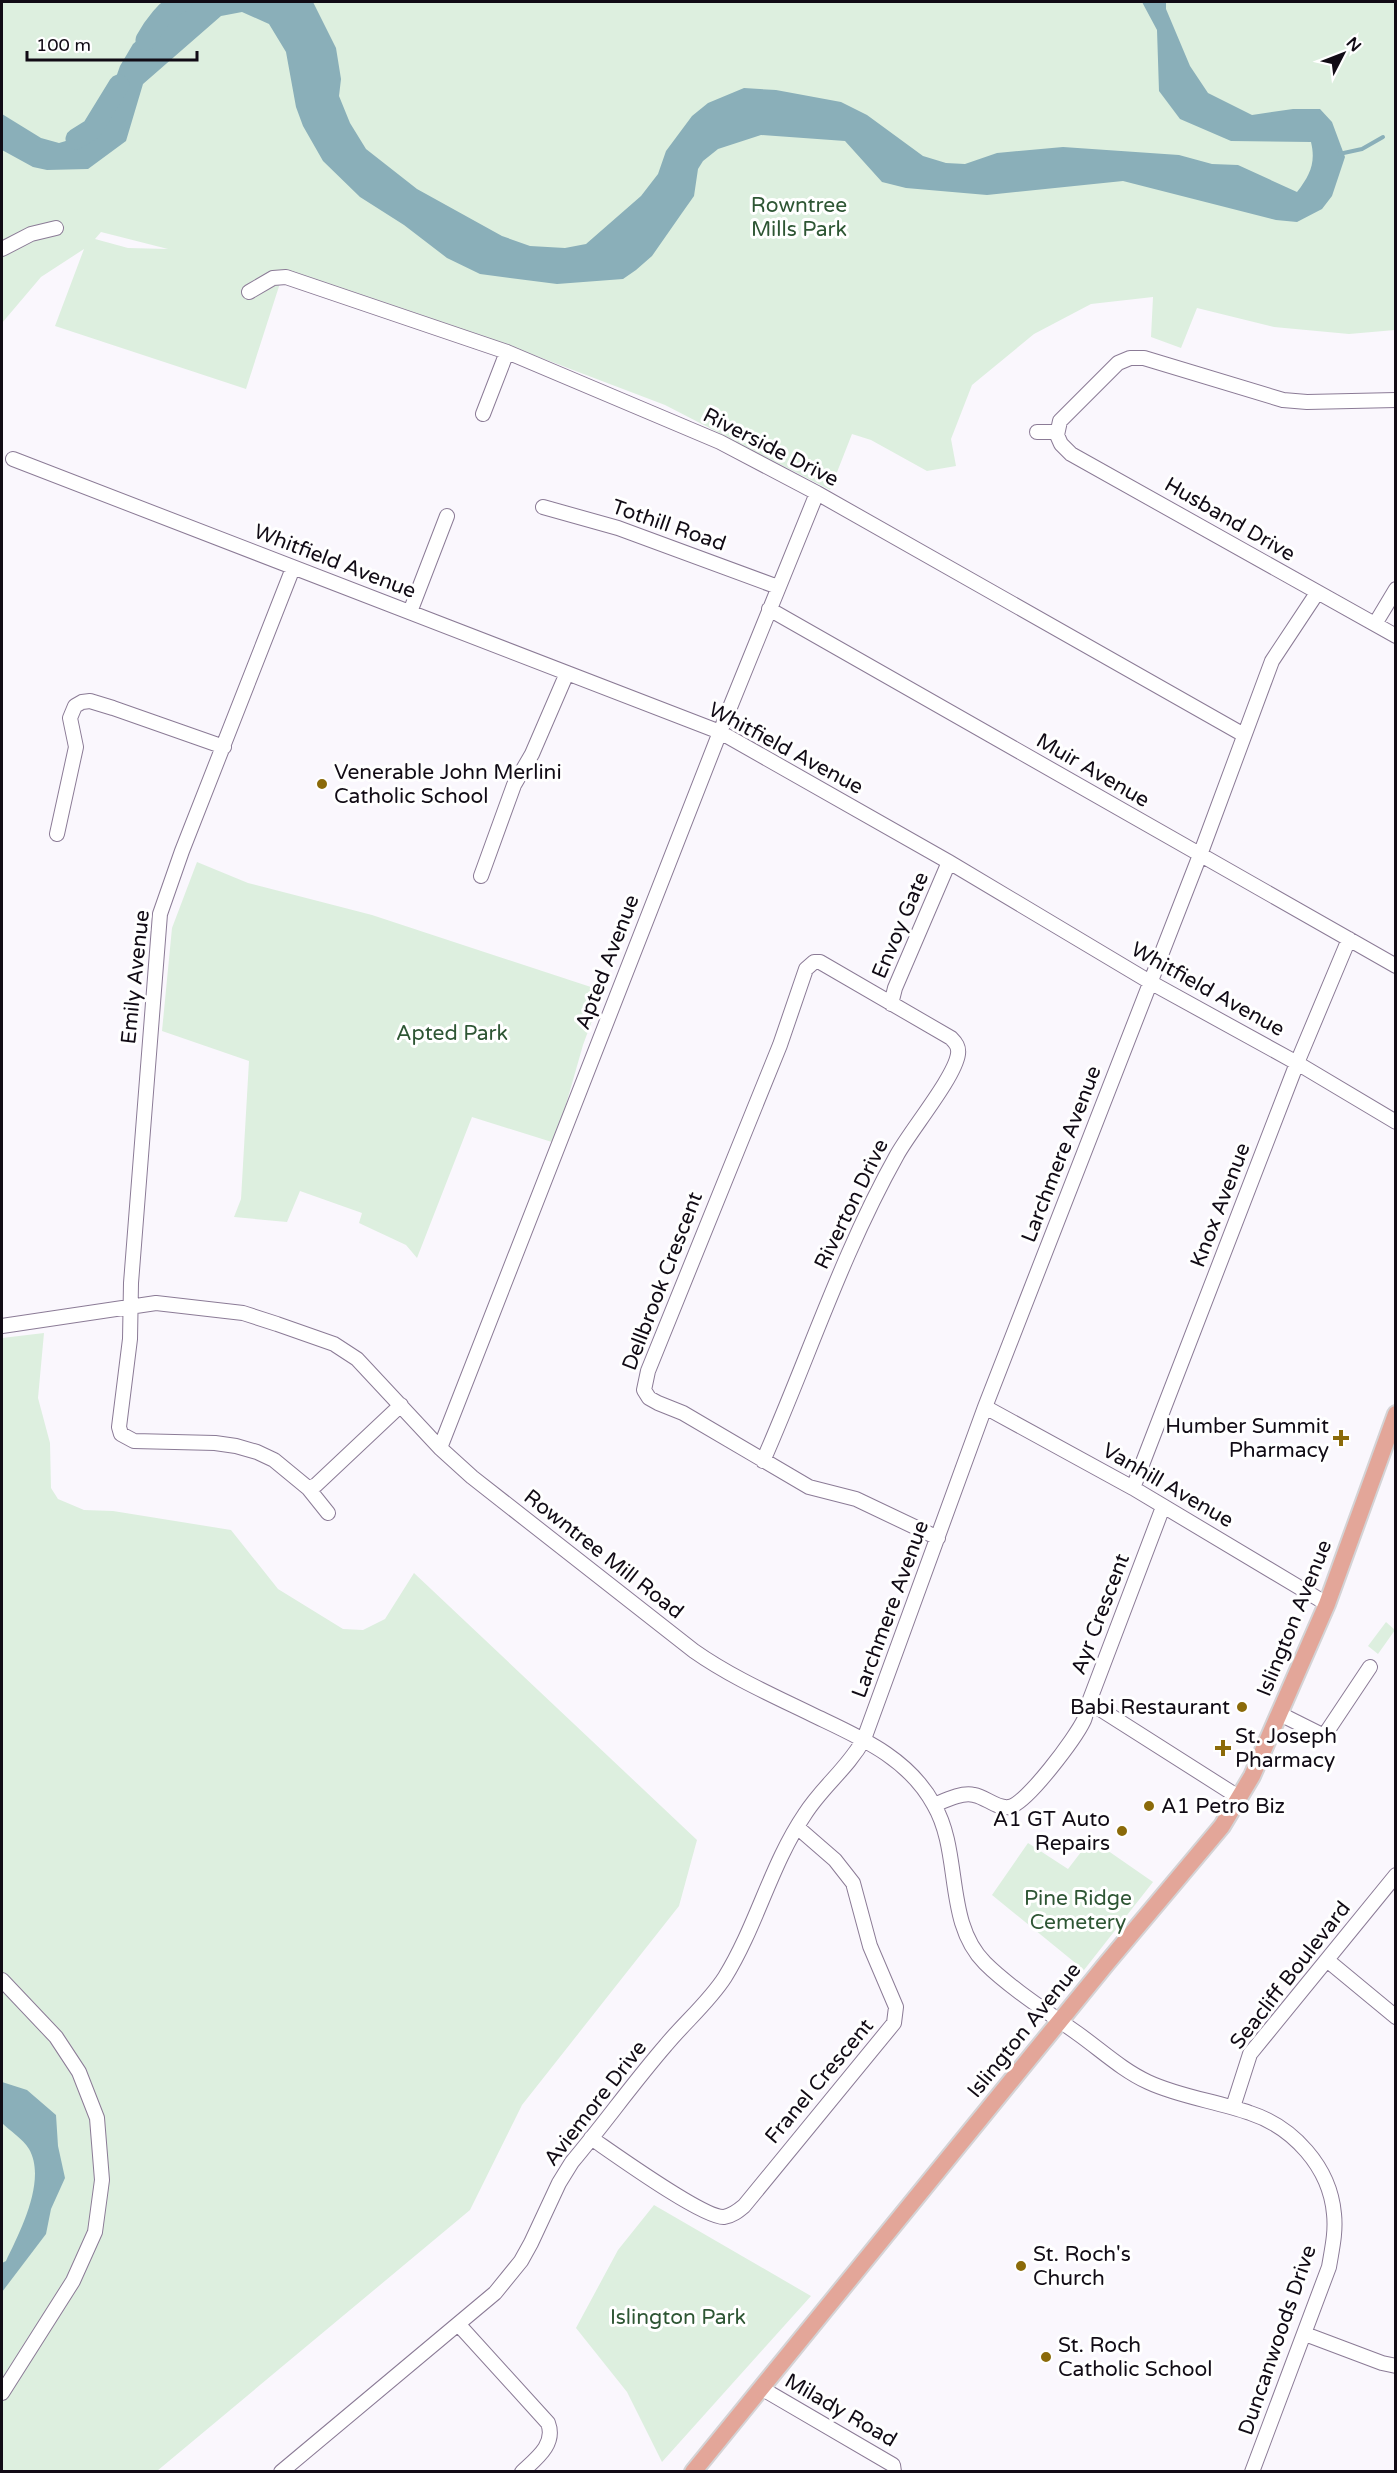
<svg xmlns="http://www.w3.org/2000/svg" width="1397" height="2473" font-family="'Varela Round',sans-serif">
  <rect width="100%" height="100%" fill="#faf7fd"/>
  <path fill="#ddefdf" fill-rule="evenodd" d="M2,2H1395V330L1349,334L1274,327L1197,308L1181,348L1151,337L1153,297L1091,304L1034,334L972,385L951,439L956,466L927,471L871,440L852,434L830,490L665,405L502,343L374,299L282,277L246,389L55,326L84,249L41,277L2,323ZM101,232L168,249L128,248L95,239Z
    M197,862L248,883L372,915L603,991L583,1045L555,1143L472,1117L417,1258L406,1245L359,1223L362,1213L300,1191L287,1222L234,1217L241,1199L249,1061L162,1031L172,928Z
    M44,1333L38,1398L50,1443L51,1488L58,1499L84,1510L113,1511L231,1530L278,1589L343,1629L363,1630L385,1619L414,1573L697,1840L679,1906L522,2105L470,2210L157,2471H2V1338Z
    M1386,1622L1395,1630L1378,1654L1368,1646Z
    M1091,1839L1153,1882L1084,1970L992,1895L1028,1843L1068,1869Z
    M654,2205L811,2296L662,2462L627,2392L576,2328L618,2250Z"/>
  <path fill="#8aafb9" d="M182,2H313L336,48L341,79L339,96L350,123L366,149L417,189L502,236L530,246L565,248L586,244L641,196L658,174L666,151L692,116L708,103L744,88L776,90L841,102L867,115L923,156L946,163L965,164L997,153L1063,147L1179,155L1212,164L1238,165L1297,192C1310,175 1316,163 1311,142L1231,141L1180,119L1159,91L1157,30L1142,2H1166V9L1190,66L1208,93L1252,115L1293,109H1320L1332,122L1345,157L1332,196L1322,209L1297,222L1276,220L1123,181L987,195L906,188L882,182L845,141L761,135L718,149L703,161L698,169L694,196L682,213L652,256L636,270L623,279L557,284L480,274L447,258L404,225L360,197L323,161L303,126L296,107L286,52L269,24L242,12L221,16L143,84L126,141L88,169L47,170L33,167L2,150V114L41,138L59,143L76,138L102,117L120,66L133,44Z
    M2,2082L27,2090L56,2115L58,2146L65,2178L51,2209L46,2234L2,2292V2263L6,2261C20,2232 47,2180 29,2149C23,2139 10,2131 2,2123Z"/>
  <g fill="none" stroke-linecap="round" stroke-linejoin="round">
    <path stroke="#8aafb9" stroke-width="4" d="M1339,154L1362,149L1383,137"/>
    <path stroke="#8aafb9" stroke-width="21" d="M146,40C153,27 167,7 182,2
      M76,139L92,129L119,85"/>
    <g stroke="#8b7b96" stroke-width="16">
      <path id="minor" d="M2,249L31,234L56,228
        M249,292L273,278L286,277L507,352L720,442L817,493L1244,735
        M1396,400L1307,402L1283,400L1144,358H1130L1118,363L1060,421L1057,435L1061,444L1071,454L1396,636
        M483,414L507,352
        M1037,432H1057
        M13,459L720,732L949,862L1150,982L1297,1063L1396,1122
        M543,507L618,528L778,587
        M293,568L182,851L160,914L131,1283L130,1339L119,1427L121,1434L134,1441L215,1443L236,1446L257,1452L274,1460L308,1488L328,1513
        M769,609L1396,966
        M410,612L447,516
        M1375,624L1396,589
        M57,834L76,747L70,718L75,706L82,702L90,701L113,708L224,747
        M481,876L514,785L532,754L567,673
        M891,1004L895,988L949,862
        M2,1326L156,1303L243,1313L277,1324L334,1344L357,1359L440,1448L472,1477L694,1651C731,1677 772,1695 813,1715C859,1737 908,1757 934,1805C962,1853 944,1922 985,1963C1009,1987 1049,2013 1077,2033C1101,2050 1122,2070 1148,2082C1180,2097 1216,2101 1250,2113C1293,2127 1330,2167 1334,2214C1336,2232 1332,2249 1329,2267L1252,2472
        M985,1407L1133,1488L1327,1604
        M440,1448L720,732L817,493
        M763,1461C808,1359 842,1253 897,1155C910,1131 955,1077 958,1054C959,1047 956,1043 951,1038L820,962H814L806,969L780,1045L648,1371L644,1390L649,1398L658,1403L683,1413L809,1487L856,1499L938,1538
        M308,1488L316,1485L401,1405
        M1133,1488L1297,1063L1349,939
        M1089,1702L1240,1798
        M1280,1714L1324,1736L1370,1667
        M934,1805C946,1800 962,1792 974,1795C986,1797 997,1809 1009,1807C1026,1805 1076,1737 1084,1720C1086,1715 1087,1708 1089,1702L1163,1507
        M1327,1960L1396,2017
        M2,1980L56,2037L79,2072L97,2118L102,2180L95,2232L73,2281L2,2393
        M1233,2107L1250,2054L1396,1875
        M591,2138C613,2153 703,2218 724,2217C732,2216 738,2211 744,2206L894,2023L896,2007L870,1946L853,1883L835,1860L797,1827
        M459,2325L548,2423C556,2444 537,2458 522,2472
        M1305,2334L1382,2363L1396,2366
        M761,2388L893,2465L894,2472
        M281,2472L495,2293L521,2261L531,2243L559,2183L572,2162C604,2124 633,2083 666,2045C685,2022 709,2002 725,1977C757,1925 771,1864 805,1814C822,1787 848,1768 864,1739L985,1407L1200,855L1272,661L1317,593"/>
    </g>
    <g stroke="#d4d3d5" stroke-width="20">
      <path id="major" d="M693,2472L1107,1963L1222,1826L1252,1776L1327,1604L1396,1414"/>
    </g>
    <use href="#minor" stroke="#fff" stroke-width="14"/>
    <use href="#major" stroke="#e3a699" stroke-width="16"/>
  </g>
  <g fill="#8b6a09" stroke="#fff" stroke-width="2">
    <circle cx="322" cy="784" r="6"/>
    <path d="M1338 1429h6v6h6v6h-6v6h-6v-6h-6v-6h6z"/>
    <circle cx="1242" cy="1707" r="6"/>
    <path d="M1220 1739h6v6h6v6h-6v6h-6v-6h-6v-6h6z"/>
    <circle cx="1149" cy="1806" r="6"/>
    <circle cx="1122" cy="1831" r="6"/>
    <circle cx="1021" cy="2266" r="6"/>
    <circle cx="1046" cy="2357" r="6"/>
  </g>
  <g text-anchor="middle" stroke-width="6" stroke-linejoin="round" paint-order="stroke">
    <g font-size="21" fill="#2e5634" stroke="#fff">
      <text x="799" y="212">Rowntree<tspan x="799" dy="24">Mills Park</tspan></text>
      <text x="452" y="1040">Apted Park</text>
      <text x="1078" y="1905">Pine Ridge<tspan x="1078" dy="24">Cemetery</tspan></text>
      <text x="678" y="2324">Islington Park</text>
    </g>
    <g font-size="21" fill="#110b15" stroke="#fff">
      <text transform="translate(771 447) rotate(27)" y="7">Riverside Drive</text>
      <text transform="translate(1230 519) rotate(30)" y="7">Husband Drive</text>
      <text transform="translate(669 525) rotate(19)" y="7">Tothill Road</text>
      <text transform="translate(335 561) rotate(21)" y="7">Whitfield Avenue</text>
      <text transform="translate(786 748) rotate(28)" y="7">Whitfield Avenue</text>
      <text transform="translate(1093 770) rotate(30)" y="7">Muir Avenue</text>
      <text transform="translate(900 925) rotate(-67)" y="7">Envoy Gate</text>
      <text transform="translate(607 962) rotate(-69)" y="7">Apted Avenue</text>
      <text transform="translate(135 977) rotate(-84)" y="7">Emily Avenue</text>
      <text transform="translate(1208 989) rotate(29)" y="7">Whitfield Avenue</text>
      <text transform="translate(1061 1154) rotate(-69)" y="7">Larchmere Avenue</text>
      <text transform="translate(851 1204) rotate(-64)" y="7">Riverton Drive</text>
      <text transform="translate(1220 1205) rotate(-69)" y="7">Knox Avenue</text>
      <text transform="translate(662 1281) rotate(-69)" y="7">Dellbrook Crescent</text>
      <text transform="translate(1168 1485) rotate(30)" y="7">Vanhill Avenue</text>
      <text transform="translate(604 1554) rotate(38)" y="7">Rowntree Mill Road</text>
      <text transform="translate(890 1609) rotate(-70)" y="7">Larchmere Avenue</text>
      <text transform="translate(1100 1614) rotate(-69)" y="7">Ayr Crescent</text>
      <text transform="translate(1294 1618) rotate(-68)" y="7">Islington Avenue</text>
      <text transform="translate(1290 1975) rotate(-52)" y="7">Seacliff Boulevard</text>
      <text transform="translate(1024 2030) rotate(-51)" y="7">Islington Avenue</text>
      <text transform="translate(819 2081) rotate(-50)" y="7">Franel Crescent</text>
      <text transform="translate(595 2103) rotate(-52)" y="7">Aviemore Drive</text>
      <text transform="translate(1277 2340) rotate(-71)" y="7">Duncanwoods Drive</text>
      <text transform="translate(841 2410) rotate(30)" y="7">Milady Road</text>
    </g>
    <g font-size="21" fill="#110b15" stroke="#fff" text-anchor="start">
      <text x="334" y="779">Venerable John Merlini<tspan x="334" dy="24">Catholic School</tspan></text>
      <text x="1329" y="1433" text-anchor="end">Humber Summit<tspan x="1329" dy="24">Pharmacy</tspan></text>
      <text x="1230" y="1714" text-anchor="end">Babi Restaurant</text>
      <text x="1235" y="1743">St. Joseph<tspan x="1235" dy="24">Pharmacy</tspan></text>
      <text x="1161" y="1813">A1 Petro Biz</text>
      <text x="1110" y="1826" text-anchor="end">A1 GT Auto<tspan x="1110" dy="24">Repairs</tspan></text>
      <text x="1033" y="2261">St. Roch's<tspan x="1033" dy="24">Church</tspan></text>
      <text x="1058" y="2352">St. Roch<tspan x="1058" dy="24">Catholic School</tspan></text>
    </g>
  </g>
  <rect width="1397" height="2473" fill="none" stroke="#110b15" stroke-width="6"/>
  <g transform="translate(1343 54) rotate(48)" stroke="#ffffff" stroke-width="4.5" paint-order="stroke">
  <path d="M0-4.5L10 22L0 15L-10 22Z" fill="#110b15"/>
  <text y="-9" font-size="16" font-weight="bold" text-anchor="middle" fill="#110b15">N</text>
  </g>
  <path d="M27 51v9h170v-9" fill="none" stroke="#110b15" stroke-width="3"/>
  <text x="36" y="51" font-size="18" fill="#110b15" stroke="#ffffff" stroke-width="4.5" paint-order="stroke">100 m</text>
</svg>
